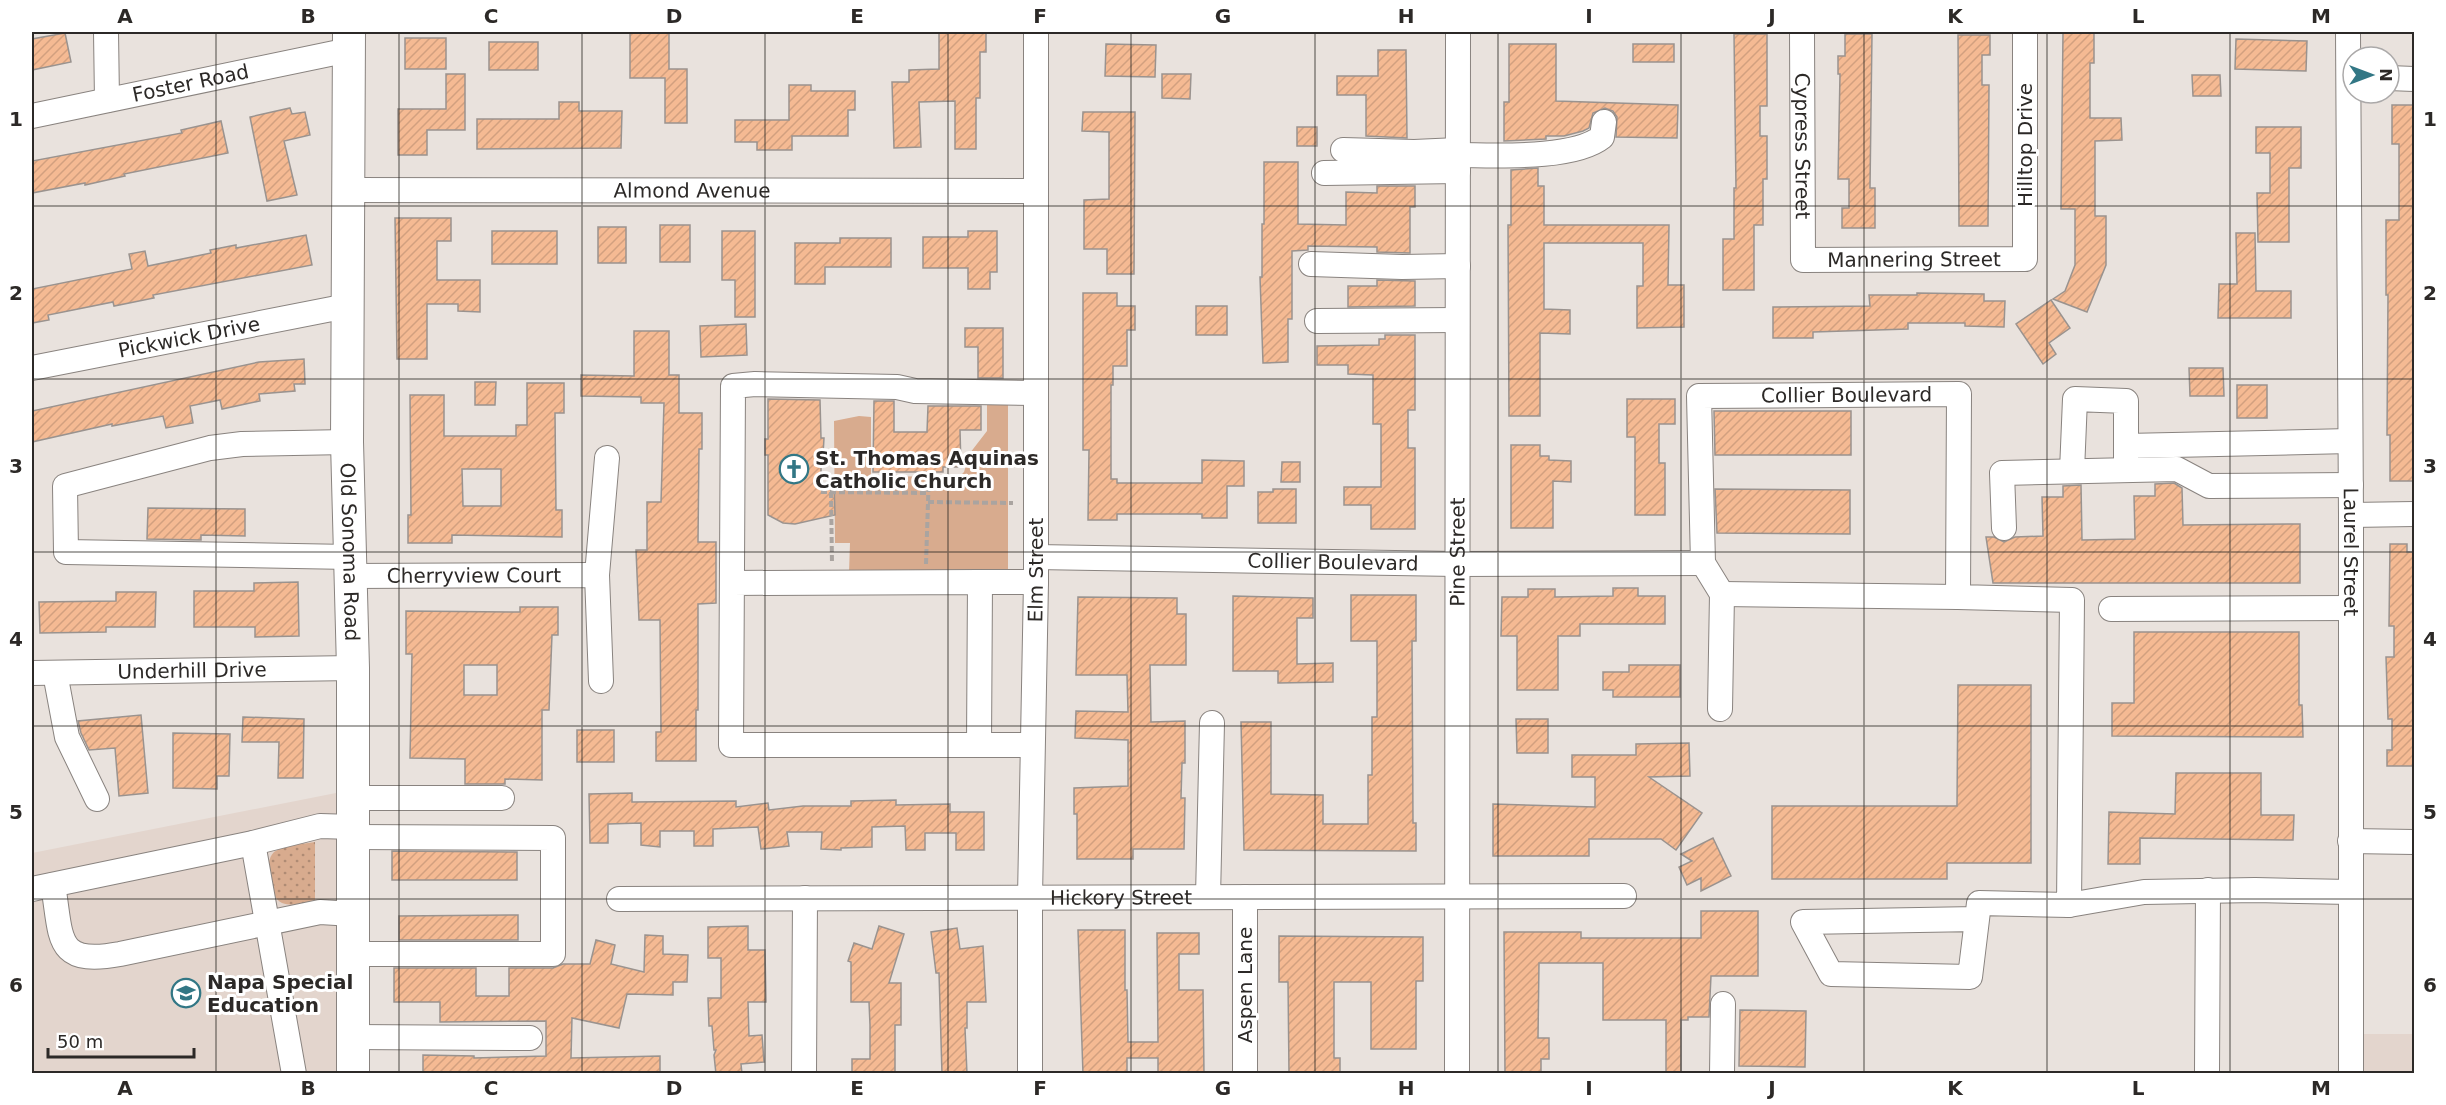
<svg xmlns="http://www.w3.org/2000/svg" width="2446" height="1105" font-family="'DejaVu Sans',sans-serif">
  <defs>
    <pattern id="garden-dots" width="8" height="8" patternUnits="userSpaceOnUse" patternTransform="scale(1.5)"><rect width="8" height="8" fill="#d8ab8e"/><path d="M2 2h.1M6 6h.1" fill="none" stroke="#af8b74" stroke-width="1.8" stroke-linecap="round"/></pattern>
    <pattern id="building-hatch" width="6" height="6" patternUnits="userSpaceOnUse" patternTransform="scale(1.5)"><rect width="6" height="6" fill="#f5ba93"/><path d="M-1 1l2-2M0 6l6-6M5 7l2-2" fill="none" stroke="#d2a07f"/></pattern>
  </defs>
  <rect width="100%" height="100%" fill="#e9e2dd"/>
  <path fill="#e3d5cd" d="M341,792V1073L32,1074V853Z
    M2351,1034H2414V1073H2351Z"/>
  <path fill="#d8ab8e" d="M987,403H1008V573H849L850,543H835L834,421L859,416L871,417V476L959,477L964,472L970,453L987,431Z"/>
  <path fill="url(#garden-dots)" d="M315,842V900C305,903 293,907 282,903C269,897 263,862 274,852C283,845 303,844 315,842Z"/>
  <path fill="url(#building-hatch)" stroke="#9a938f" stroke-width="1.5" fill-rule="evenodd" d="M630,32H669V69H687V123H665V78H630Z
    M939,32H986V52H980V98H976V149H955V101L919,102L921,147L894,148L892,82H909V70L939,69Z
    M2063,32H2094V63H2090V118H2121L2122,140L2095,141V216H2106V265L2087,312L2053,299L2065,291L2075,265V209H2061Z
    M65,33L71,62L32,70V39Z
    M1734,34H1767V106H1760V136H1767V179H1763V225H1754V290H1723V239H1734V188H1736Z
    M1845,34H1872L1870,188H1875V228H1842V208H1849V179H1838L1840,74H1838V56H1845Z
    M1958,35H1990V55H1982V85H1989L1988,226H1959Z
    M405,38H446V69H405Z
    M2236,39L2307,41L2306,71L2235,69Z
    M489,42H538V70H489Z
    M1106,44L1156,45L1155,77L1105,76Z
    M1509,44H1556V101L1678,105L1677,138L1616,137L1617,117L1613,111L1605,108L1593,113L1589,128L1583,131L1564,136H1546V139L1504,141V102H1509Z
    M1633,44H1674V62H1633Z
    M1378,50H1406L1407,138L1366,136V95H1337V76H1378Z
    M446,74H465V130H427V155H398V109H446Z
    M1162,74H1191L1190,99L1162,98Z
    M2192,75H2220L2221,96H2193Z
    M789,85H811V91H855V110H848V136H792V150H757V142H735V120H789Z
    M559,102H579V111H622L621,148L477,149V119H559Z
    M2392,105H2415V481H2390V435H2387L2388,295H2386V220H2399V144H2392Z
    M290,108L292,114L305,112L310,135L284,141L297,195L267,201L250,117Z
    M1083,112H1135L1134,274H1107V249H1084V200L1109,199V132L1082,131Z
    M221,121L228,153L124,174L125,176L85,185V183L32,193V161L182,133L181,130Z
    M1297,127H1317V146H1297Z
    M2256,127H2301V168H2289V242H2258L2257,193H2270V153H2256Z
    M1264,162H1298V224L1346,225V192L1377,193V186H1415V207H1410V253L1377,252V247L1308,246V250L1292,251V319H1288V362L1263,363L1260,277H1262V224H1264Z
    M1538,168V186H1544V225H1669L1668,285H1684V327L1637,328V286H1643V243H1544V309L1570,310V334L1540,333V416H1509L1508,225H1511V170Z
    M395,218H451V241H437V280H480V312L458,311V304H427V359H397Z
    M660,225H690V262H660Z
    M598,227H626V263H598Z
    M492,231H557V264H492Z
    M722,231H755V317H735V280H722Z
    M968,231H997V272H990V289H968V268H923V237H968Z
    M2236,233H2255L2256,291H2291V318H2218L2219,284H2237Z
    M306,235L312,265L153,295L154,298L114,306L113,302L48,315L49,320L32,323V289L132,269L129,254L145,251L148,266L211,253L210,250L236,245V248Z
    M840,238H891V267H825V284H795V243H840Z
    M1377,280L1415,281V306L1348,307V286H1377Z
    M1083,293H1117V306H1135V330H1127V366H1113V385H1111V479H1117V483H1202V460L1244,461V486H1227V518H1202V514H1117V520H1088L1089,450H1083Z
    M1917,293L1984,294V301H2005L2004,327L1965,326V323H1908V329L1813,332V338H1773V307L1870,306L1869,295H1917Z
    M2051,300L2070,328L2049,343L2056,354L2043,364L2016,324Z
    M1196,306H1227V335H1196Z
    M746,324L747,355L701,357L700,326Z
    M965,328H1003V378H978V347H965Z
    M634,331H669V375H679V413H702V449H699L698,542H716V603L698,604V710H696V761H656V732H661L660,620H639L636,550H647V502H661L664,403H641V397L581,396V375L634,376Z
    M1385,335H1415V410H1408V448H1415V529H1371V505H1344V487H1381V424H1373V375L1348,374V365H1317V346L1379,345V339H1385Z
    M304,359L305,384H294L295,391L259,394L260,401L222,409L220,400L190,406L193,423L166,428L163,416L112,426V424L32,442V411L259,362Z
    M2189,368H2223L2224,396H2190Z
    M475,382H496L495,405H475Z
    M527,383H564V413H555L556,510H562V537L452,535V543H408V515H411L410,395H444V436H516V425H527ZM462,469H501V506H463Z
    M2237,385H2267V418H2237Z
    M768,399L820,400L821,438H824L823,455H821V483H834L835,515L795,524L783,523L768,515V455H765V439H768Z
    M1627,399H1675V424H1659V463H1665V515H1635V437H1627Z
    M874,401H894V432H927L928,406H981V430H960L961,467H943V472H873Z
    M1714,411H1851V455H1715Z
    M1511,445H1540V456H1549V460L1571,461V482L1553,481V528H1511Z
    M1282,462H1300V482H1281Z
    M2174,483L2182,488L2183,525L2300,524V583H1993L1986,537H1994L2004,542L2015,537L2043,536L2042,497H2063V486L2081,485L2082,540L2135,539L2134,496H2155V484Z
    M1273,489H1296V523H1258V492H1273Z
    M1715,489L1850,490V534L1717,533Z
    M148,508L245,509V536L201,535V540L147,539Z
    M2390,544H2407V552H2415V766H2387V750H2392V719H2388L2386,657H2394V626H2389Z
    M298,582L299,636L255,637V627H194V591H254V583Z
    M1613,588H1638V596H1665V624H1580V636H1558V690H1517V636H1501L1502,597H1528V589H1555V597L1613,596Z
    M116,592H156L155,627H106V632L40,633L39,602L116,601Z
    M1351,595H1416V641H1412L1413,823H1416V851L1244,850L1241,722H1271V794L1323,795V824H1368V775H1372V717H1377V641H1351Z
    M1233,596L1313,598V618H1297V664L1333,663V682L1278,683V671H1233Z
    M1078,597L1177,598V614H1186V665H1150L1151,722L1185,721V763H1182L1181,798H1185L1184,849H1133V859H1077V814H1074V788L1128,786V740L1075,738L1076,711L1128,712L1127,675H1076Z
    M520,607H558V635H552L549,710H542V780L505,779V784H465V759L410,758L412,654H406V611L520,612ZM464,665H497V695H464Z
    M2134,632H2299V705H2302L2303,737L2112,736V703H2134Z
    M1629,665H1680V697H1613V690H1603V672H1629Z
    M1958,685H2031V863H1947V879H1772V806H1957Z
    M141,715L148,793L119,796L115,748L89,750L81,733L78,721Z
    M243,717L304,719L303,778H278L279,742H242Z
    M1516,719H1548V753H1517Z
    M577,730H614V762H577Z
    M173,733L230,734L229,776H217V789L173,788Z
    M1689,743L1690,776L1649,777L1702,813L1676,850L1661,839H1589V856H1493V804L1595,807V777H1572V755H1636V744Z
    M2176,773H2261V815H2294L2293,840L2140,838V864H2108L2109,812L2175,814Z
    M632,793V802L736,801V807L768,803L769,810L803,806H851V801L896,800V805L950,804V812H984V850H956V833H925V850H906L905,826L872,827V847L841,848V850L821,849L822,832H787L789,846L761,849L758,827L713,829V846H694V831H660V847L641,845V823L608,824V843H590L589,794Z
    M1713,838L1731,876L1701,891V878L1687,885L1679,867L1692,861L1681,854Z
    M392,851L517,852V880H392Z
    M1701,911H1758V976H1711L1709,1017H1688V1020H1681V1074H1666V1020H1603V963H1539L1538,1038H1549V1059H1541V1074H1505L1504,932H1581V938H1701Z
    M518,915V940H399V916Z
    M748,926V950H765L766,1002H748L749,1036L762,1035L764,1062L741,1064L742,1074H716L714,1055L716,1050H714L712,1026H709L708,998H721V958H708V927Z
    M879,926L904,934L889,983H901V1025H895V1074H852V1059H870V1025L869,1002H851V962L848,961L854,943L872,949Z
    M957,928L960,949L983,946L986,1002H967V1028H965L967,1074H942L939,973H936L931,932Z
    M1078,930H1125V990H1127L1128,1042H1158L1157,933H1199V954H1179V990H1203L1204,1074H1158V1058H1127V1074H1083Z
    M645,935L663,936V954L688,955L687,982H673V995L627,994L619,1028L572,1018L571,1058L660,1056V1074H423V1055L474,1056V1058L546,1056V1021L440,1022V1002H394V968H476V996H509V968H553L563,964H590L596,940L615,945L611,964L644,972Z
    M1279,936L1423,937V981H1416V1049H1371V982H1334V1058H1340V1074H1289L1288,982H1279Z
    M1740,1010L1806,1011L1805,1067L1739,1066Z"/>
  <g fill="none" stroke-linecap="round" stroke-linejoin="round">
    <g stroke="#89837f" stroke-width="26">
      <g id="minor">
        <path d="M106,32L107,100"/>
        <path id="s1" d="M1802,32L1803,260L2025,259V32"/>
        <path id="s2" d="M2348,32L2351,515V1074"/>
        <path d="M2389,78L2414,79"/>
        <path id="s3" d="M32,116L349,50"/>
        <path d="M1343,150L1414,152L1458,150"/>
        <path d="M1458,155C1494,155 1573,160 1602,137L1604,122"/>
        <path d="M1324,173L1458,171"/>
        <path id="s4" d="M348,190L1036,191"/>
        <path d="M1311,264L1402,267L1458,266"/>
        <path d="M1317,321L1457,320"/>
        <path id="s5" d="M32,368L347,306"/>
        <path d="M347,442L242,444L210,448L65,486L66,552L350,557"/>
        <path d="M2126,446L2350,441"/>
        <path d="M2072,471L2075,399L2126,401V462"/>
        <path d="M2351,515L2414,514"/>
        <path d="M2004,528L2002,473L2177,469L2209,486L2351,485"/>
        <path id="s6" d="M1036,557L1457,564L1703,563"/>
        <path d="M597,575L607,458"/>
        <path id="s7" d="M351,576L597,575L601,681"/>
        <path d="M980,582H1036"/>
        <path d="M732,583L980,582L979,745H731L733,386L755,384L897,387L915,391L1034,393"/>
        <path id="s8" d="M1722,594L1703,563L1699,396L1959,394L1958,597L2072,600L2069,905L1979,903L1970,977L1831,974L1803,922L1977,919"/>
        <path d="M1722,594L1958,597"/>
        <path d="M2111,609L2351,608"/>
        <path id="s9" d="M32,673L353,668"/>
        <path d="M55,673L67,737L97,799"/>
        <path d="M1720,709L1722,594"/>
        <path d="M979,745H1032"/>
        <path d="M353,798H502"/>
        <path d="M2350,841L2414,842"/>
        <path d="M253,843L294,1074"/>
        <path d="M53,885C62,938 54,966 120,954L320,912L353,914"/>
        <path d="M32,889L253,843L320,826L353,827"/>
        <path d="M1208,897L1212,723"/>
        <path d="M1245,897V1074"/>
        <path id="s10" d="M619,899L1624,896"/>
        <path d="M2069,905L2144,892L2255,890L2350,892"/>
        <path d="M353,954H553V838L353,837"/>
        <path d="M353,1037L530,1038"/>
        <path d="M2207,1072L2208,890"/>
        <path d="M804,1074L805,898"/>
        <path id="s11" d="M1030,1074V897L1036,582V32"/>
        <path id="s12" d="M1457,1074L1458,32"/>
        <path d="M1722,1074L1723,1004"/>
      </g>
    </g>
    <g stroke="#89837f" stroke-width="34">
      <g id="major">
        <path id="s13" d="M349,32L347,442L353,668V1074"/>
      </g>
    </g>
    <path stroke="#aaa4a0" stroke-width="4" stroke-dasharray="6 3" stroke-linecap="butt" d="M821,492L928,493
      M831,492L832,564
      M928,502L1013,503
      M926,564L929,472"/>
    <use href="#minor" stroke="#fff" stroke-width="24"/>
    <use href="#major" stroke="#fff" stroke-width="32"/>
  </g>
  <path fill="none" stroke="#2c2927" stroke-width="1.5" stroke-opacity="0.55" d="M216,32V1074M399,32V1074M582,32V1074M765,32V1074M948,32V1074M1131,32V1074M1315,32V1074M1498,32V1074M1681,32V1074M1864,32V1074M2047,32V1074M2230,32V1074M32,206H2414M32,379H2414M32,552H2414M32,726H2414M32,899H2414"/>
  <defs>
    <g id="church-ring" transform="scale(1.5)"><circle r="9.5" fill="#fff" stroke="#327785" stroke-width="1.5"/><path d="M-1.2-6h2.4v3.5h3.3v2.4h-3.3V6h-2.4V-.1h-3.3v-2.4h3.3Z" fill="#327785"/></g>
    <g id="school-ring" transform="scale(1.5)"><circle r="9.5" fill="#fff" stroke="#327785" stroke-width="1.5"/><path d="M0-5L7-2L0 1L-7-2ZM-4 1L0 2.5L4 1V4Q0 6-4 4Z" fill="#327785"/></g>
  </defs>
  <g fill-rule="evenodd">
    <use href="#church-ring" x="794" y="469"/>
    <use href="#school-ring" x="186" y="993"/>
  </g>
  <g text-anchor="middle" stroke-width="6" stroke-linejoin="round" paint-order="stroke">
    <g font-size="20" fill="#2c2927" stroke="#fff">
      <text dy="7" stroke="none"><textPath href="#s3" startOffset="162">Foster Road</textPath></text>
      <text transform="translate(2025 145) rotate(-90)" y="7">Hilltop Drive</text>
      <text dy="7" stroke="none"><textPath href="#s1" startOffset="114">Cypress Street</textPath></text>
      <text dy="7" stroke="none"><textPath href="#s4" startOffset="344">Almond Avenue</textPath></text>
      <text dy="7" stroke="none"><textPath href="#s1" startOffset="339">Mannering Street</textPath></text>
      <text dy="7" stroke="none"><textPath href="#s5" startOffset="160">Pickwick Drive</textPath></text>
      <text dy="7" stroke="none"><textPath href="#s8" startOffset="351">Collier Boulevard</textPath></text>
      <text dy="7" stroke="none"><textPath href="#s12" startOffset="522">Pine Street</textPath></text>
      <text dy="7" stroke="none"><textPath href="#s2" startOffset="520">Laurel Street</textPath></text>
      <text dy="7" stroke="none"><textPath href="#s13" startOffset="520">Old Sonoma Road</textPath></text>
      <text dy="7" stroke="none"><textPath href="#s6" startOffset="297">Collier Boulevard</textPath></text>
      <text dy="7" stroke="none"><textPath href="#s11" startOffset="504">Elm Street</textPath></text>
      <text dy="7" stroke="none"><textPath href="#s7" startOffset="123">Cherryview Court</textPath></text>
      <text dy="7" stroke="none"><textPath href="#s9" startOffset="160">Underhill Drive</textPath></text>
      <text dy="7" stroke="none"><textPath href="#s10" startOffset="502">Hickory Street</textPath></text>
      <text transform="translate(1245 985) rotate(-90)" y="7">Aspen Lane</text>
    </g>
    <g font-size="20" font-weight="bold" fill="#2c2927" stroke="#fff" text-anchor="start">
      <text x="815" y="465">St. Thomas Aquinas<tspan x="815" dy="23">Catholic Church</tspan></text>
      <text x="207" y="989">Napa Special<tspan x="207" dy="23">Education</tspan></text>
    </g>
  </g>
  <rect width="2446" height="1105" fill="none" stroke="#ffffff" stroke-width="66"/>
  <g transform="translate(2371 75) rotate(90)"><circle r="28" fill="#ffffff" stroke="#aba9a9" stroke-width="1.5"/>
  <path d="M0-4.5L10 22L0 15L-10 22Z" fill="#327785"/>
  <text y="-9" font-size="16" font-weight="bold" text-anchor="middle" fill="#2c2927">N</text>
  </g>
  <path d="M48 1048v9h146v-9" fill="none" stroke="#2c2927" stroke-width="3"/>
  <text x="57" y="1048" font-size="18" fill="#2c2927" stroke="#ffffff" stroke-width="4.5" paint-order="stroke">50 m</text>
  <rect x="33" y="33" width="2380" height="1039" fill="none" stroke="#2c2927" stroke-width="2"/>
  <g font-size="20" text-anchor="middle" font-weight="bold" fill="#2c2927">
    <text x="125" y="23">A</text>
    <text x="308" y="23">B</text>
    <text x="491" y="23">C</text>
    <text x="674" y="23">D</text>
    <text x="857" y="23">E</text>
    <text x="1040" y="23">F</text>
    <text x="1223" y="23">G</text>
    <text x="1406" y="23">H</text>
    <text x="1589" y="23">I</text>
    <text x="1772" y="23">J</text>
    <text x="1955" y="23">K</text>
    <text x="2138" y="23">L</text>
    <text x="2321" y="23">M</text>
    <text x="16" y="126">1</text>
    <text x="2430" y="126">1</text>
    <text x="16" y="300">2</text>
    <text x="2430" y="300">2</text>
    <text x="16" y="473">3</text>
    <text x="2430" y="473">3</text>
    <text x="16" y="646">4</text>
    <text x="2430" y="646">4</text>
    <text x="16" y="819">5</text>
    <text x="2430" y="819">5</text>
    <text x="16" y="992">6</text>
    <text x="2430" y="992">6</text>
    <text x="125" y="1095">A</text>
    <text x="308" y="1095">B</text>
    <text x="491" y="1095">C</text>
    <text x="674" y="1095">D</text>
    <text x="857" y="1095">E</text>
    <text x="1040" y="1095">F</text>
    <text x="1223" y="1095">G</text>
    <text x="1406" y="1095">H</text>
    <text x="1589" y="1095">I</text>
    <text x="1772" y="1095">J</text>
    <text x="1955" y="1095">K</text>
    <text x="2138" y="1095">L</text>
    <text x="2321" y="1095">M</text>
  </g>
</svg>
